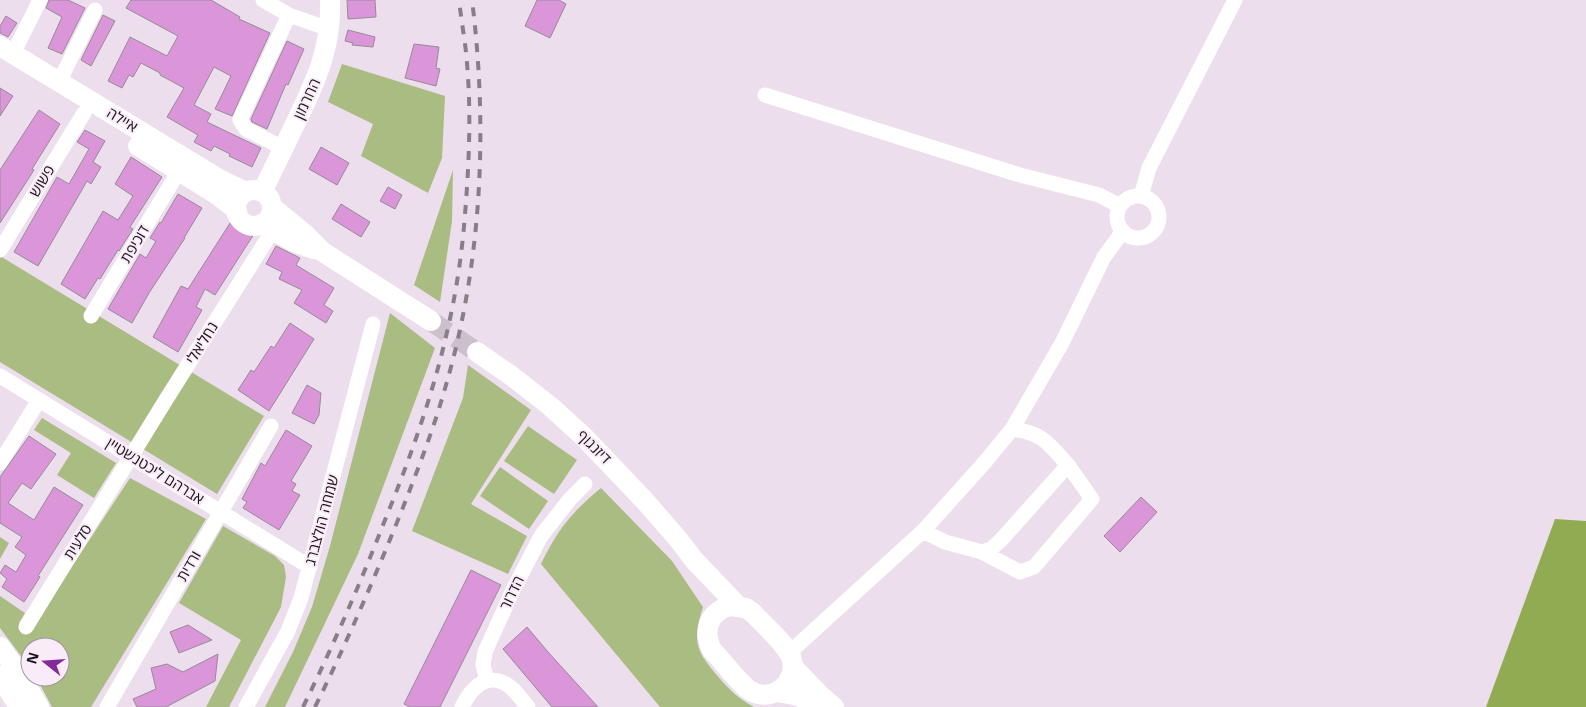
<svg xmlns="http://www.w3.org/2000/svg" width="1586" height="707" font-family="'Open Sans','Noto Sans Hebrew',sans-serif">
  <rect width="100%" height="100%" fill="#ecdeec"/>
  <path fill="#a9bc81" d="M342,64L445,96L442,158L428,193L361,156L373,124L328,102Z
    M453,170L452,221L440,302L414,285Z
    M0,256L264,416L217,494L0,362Z
    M390,313L435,348L358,554L285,707H265L293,652L312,607L330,546Z
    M468,365L531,410L471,504L527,536L508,574L412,531L463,398Z
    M42,418L116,463L94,498L57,475L71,453L34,430Z
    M528,426L577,460L554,494L504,461Z
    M500,467L548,501L529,529L480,496Z
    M130,478L206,519L91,707H52L36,677H60V647H30V668L0,628V596L25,613L19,623L31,629Z
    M601,488L672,561L703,607C691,644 697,652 721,680C732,692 739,699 754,707H660L541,564C558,529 571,513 601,488Z
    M223,526L275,556L284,565L286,577L281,607L229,707H206L241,640L179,603Z
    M0,537L9,543L0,559Z"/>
  <path fill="#91ab52" d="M1555,519L1586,521V707H1486Z"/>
  <path fill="#da96d9" stroke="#978a96" d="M49,0H68L85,8L62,54L48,48L62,17L46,8Z
    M131,0H211L240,17L239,19L270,33L232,116L215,109L231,76L214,67L194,105L211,114L207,122L261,148L252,167L229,156L230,154L214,146L211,151L194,142L198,135L167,117L184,88L160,75V73L141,63L133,77L129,75L122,88L108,81L130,37L167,56L178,36L126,8Z
    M347,0H375L376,17L348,19Z
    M537,0H559L566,4L550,38L525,26Z
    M103,15L115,21L91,66L81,60Z
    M6,16L17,23L8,37L0,33V26Z
    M348,30L375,37L373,47L352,45L353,43L345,41Z
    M287,41L304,49L288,85L286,84L267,129L252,122L251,119Z
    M414,44L439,47L436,68L440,69L436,86L405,78Z
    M0,88L13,96L0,116Z
    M39,110L60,124L32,169L34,170L0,223V170Z
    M85,130L105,141L93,162L101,167L91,184L87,181L38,266L14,252L57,177L69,184L89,149L77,142Z
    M321,147L349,163L337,185L309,169Z
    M131,157L162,177L130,227L133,229L119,251L118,250L100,279L98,278L85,299L61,284L103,211L118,220L133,196L115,184Z
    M388,187L402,195L395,209L380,201Z
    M178,194L202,208L184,238H185L149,293L132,323L108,309L140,254L146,258L156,241L150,238L160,222L161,223Z
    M341,204L370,222L361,237L332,219Z
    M232,220L254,234L215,295L205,289L196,307L202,310L178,352L153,337L181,286L188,289Z
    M276,246L300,258L296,265L334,288L324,305L333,311L326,323L294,303L302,290L279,279L282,272L266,264Z
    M290,323L314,339L269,411L238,390L251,370L254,372L271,346L274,348Z
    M307,385L321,393L319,415L314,424L292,413Z
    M286,430L312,446L291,481L296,484L292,491L300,495L279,530L243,508L247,502L242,499L261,463L265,466Z
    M29,436L56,454L31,489L22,483L8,503L34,520L54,487L83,505L38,576L40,577L24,602L2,587L7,579L0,573L5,565L16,572L26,555L15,547L22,537L0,523V477Z
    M1141,497L1157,512L1120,552L1104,536Z
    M471,570L501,585L440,707H410L404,704Z
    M188,625L212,640L179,653L170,632Z
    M527,627L548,652L598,707H552L503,649Z
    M218,654L215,681L166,707H137L133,699L156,689L151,668L167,664L183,672Z"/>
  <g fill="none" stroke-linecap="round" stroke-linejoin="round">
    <path stroke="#cdc0cd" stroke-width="20" stroke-dasharray="20 10" stroke-linecap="butt" d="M431,321L477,352"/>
    <path stroke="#fff" stroke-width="15" d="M263,0L289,15L329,29
      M13,54L40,0
      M59,82L95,10
      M765,95L1020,175L1099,195L1120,206
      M283,148L246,129L240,120L289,15
      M1141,196L1149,168L1235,0
      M1117 217a21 21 0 1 1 42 0a21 21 0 1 1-42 0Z
      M0,250L84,113
      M91,316L179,171
      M0,376L310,567
      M0,463L39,400
      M923,531L945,542L982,552L1020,572L1034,567L1092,499L1068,465
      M982,552L991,549L1001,540L1068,465C1048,443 1043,433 1012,429
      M26,627L167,398L273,230
      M789,653L923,531L985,462L1012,429L1062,343L1104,257L1123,231
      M487,681L483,665L485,652L512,592L541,536L570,499L585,484
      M107,707L271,426
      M246,707L288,631L301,598L373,324
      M462,707C469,692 483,674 502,682C513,686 521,699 528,707"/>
    <path stroke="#fff" stroke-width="20" d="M0,46L221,180L246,192
      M138,146L216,194L237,210
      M236 208a18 18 0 1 1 36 0a18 18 0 1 1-36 0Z
      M262,192C274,168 285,145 296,122C316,81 332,46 330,0
      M272,207L306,235L323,252L431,321
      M261,224L294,242L314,249
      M477,352L513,377L550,406L584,437L644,500L678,539L694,560L738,606
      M730,606L746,608L753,613C764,625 785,643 791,657C800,682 771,705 749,690C735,679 724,662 712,650C702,630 709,612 730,606Z
      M0,647L16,669L39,707
      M793,667L820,695L834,707
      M0,676L19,707
      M777,692L794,695L828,706"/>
    <path stroke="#887e88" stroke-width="4" stroke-dasharray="9 9" stroke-linecap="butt" d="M303,707C333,646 360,584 385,520C424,424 455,330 464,226C469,169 472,110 466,52C464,35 461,18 459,0
      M315,707C347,642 375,577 402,510C418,469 434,428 446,385C482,261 488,128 472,0"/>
  </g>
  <g text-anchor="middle" stroke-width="4" stroke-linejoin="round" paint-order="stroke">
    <g font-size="15" fill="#1b161b" stroke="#faebf9">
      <text transform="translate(307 99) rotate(-65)" y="5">החרמון</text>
      <text transform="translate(122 120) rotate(31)" y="5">איילה</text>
      <text transform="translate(42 181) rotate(-59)" y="5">פשוש</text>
      <text transform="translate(135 244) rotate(-59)" y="5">דוכיפת</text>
      <text transform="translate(202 343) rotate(-58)" y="5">נחליאלי</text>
      <text transform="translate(594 447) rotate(45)" y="5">דיזנגוף</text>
      <text transform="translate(155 471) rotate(32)" y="5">אברהם ליכטנשטיין</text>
      <text transform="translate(322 520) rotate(-75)" y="5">שמחה הולצברג</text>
      <text transform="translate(78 542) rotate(-58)" y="5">סלעית</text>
      <text transform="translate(189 566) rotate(-60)" y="5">ורדית</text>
      <text transform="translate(512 593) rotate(-64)" y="5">הדרור</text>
    </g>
  </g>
  <g transform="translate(45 662) rotate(287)"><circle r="24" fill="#faebf9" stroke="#a196a0"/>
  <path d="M0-4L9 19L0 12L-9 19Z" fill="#832b98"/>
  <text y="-8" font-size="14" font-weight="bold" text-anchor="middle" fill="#1b161b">N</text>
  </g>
</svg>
